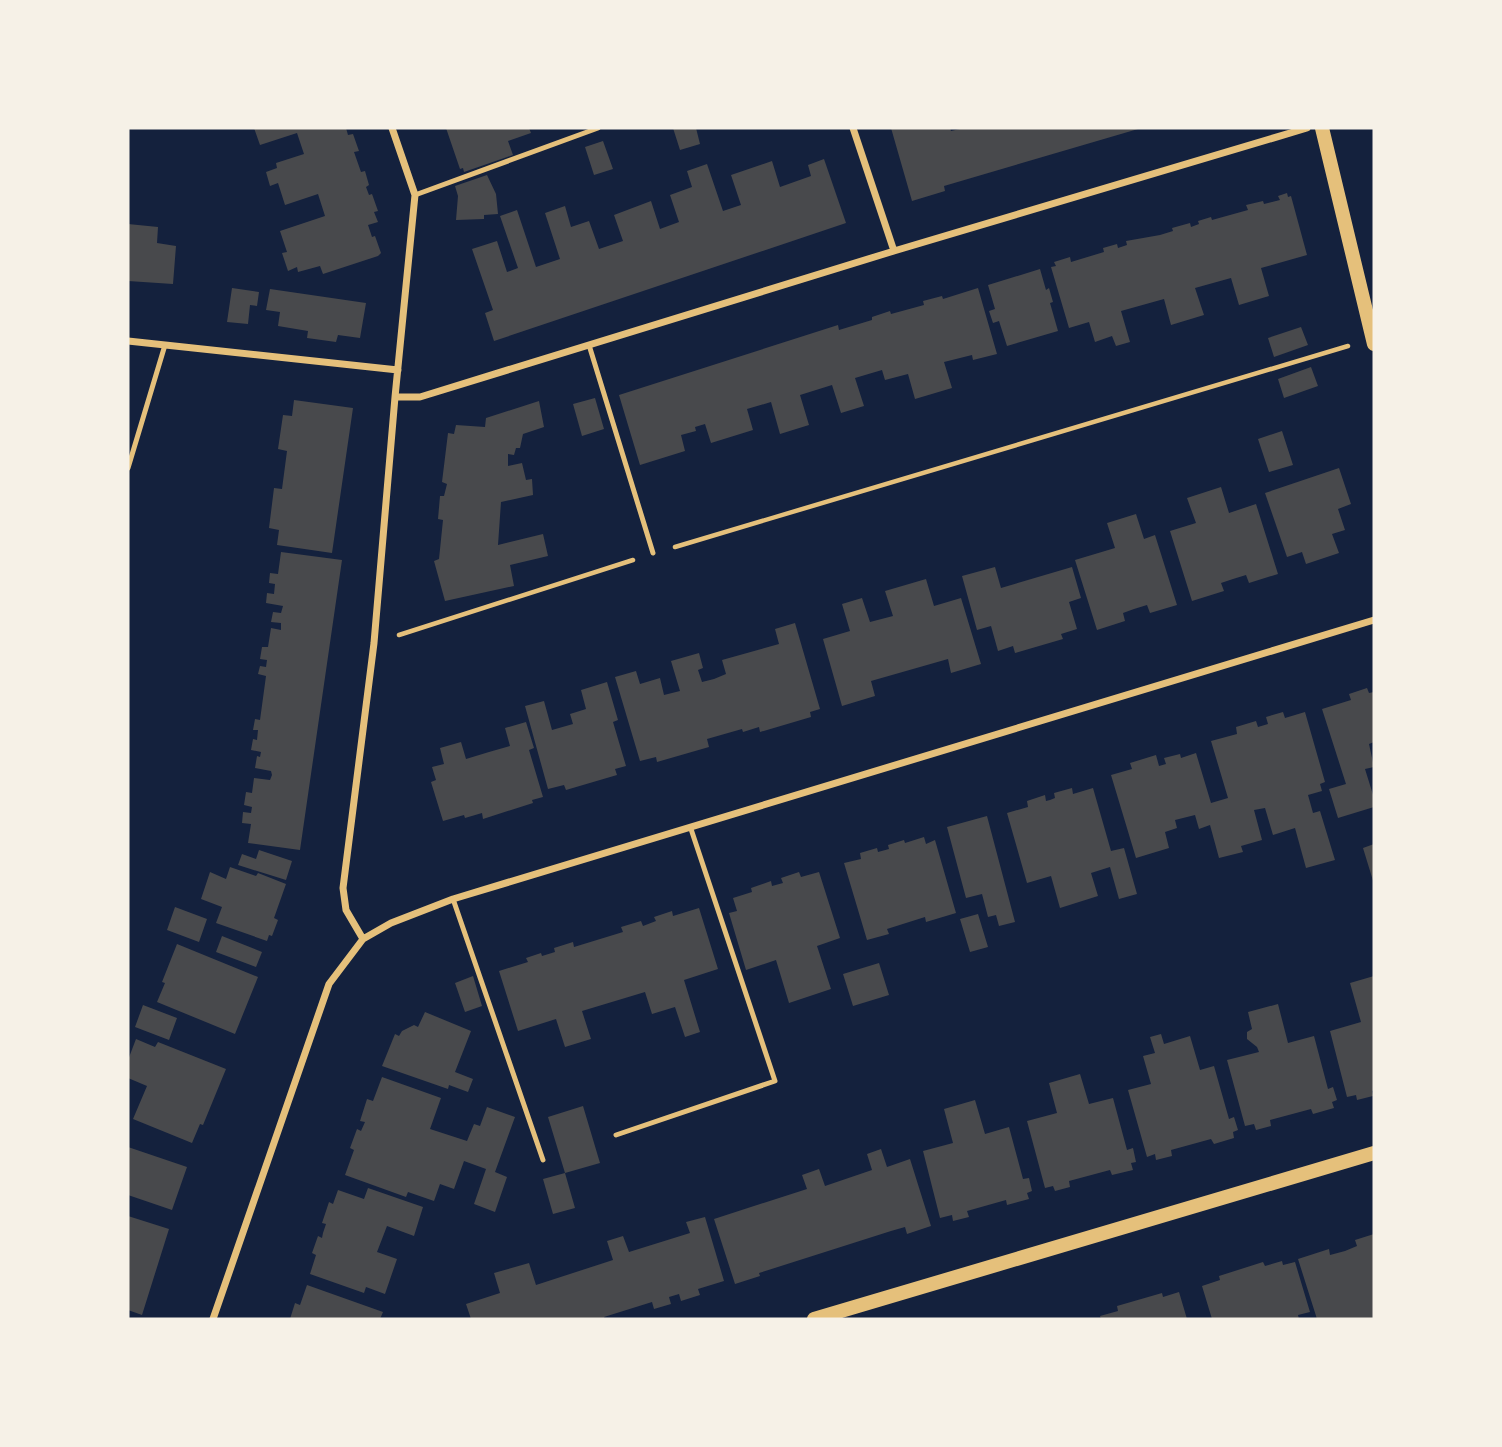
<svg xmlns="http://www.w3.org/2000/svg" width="1502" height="1447" font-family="'Public Sans',sans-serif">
  <rect width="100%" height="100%" fill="#14213d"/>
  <path fill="#48494c" d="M254,128H346L348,135L353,134L359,151L354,152L361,172L365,171L369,185L366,187L369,195L372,194L378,211L374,212L378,222L368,225L372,237L375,236L381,253L378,256L323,274L320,266L298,272L297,267L288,271L282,253L287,252L280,231L325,216L318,194L285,205L278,183L270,186L266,172L277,168L276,163L304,154L297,133L260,145Z
    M446,128H529L531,133L508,141L513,155L464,172L463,168L460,169Z
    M673,128H696L700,144L680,150Z
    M891,128H950L951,131L964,128L1138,129L944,186L945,191L912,201Z
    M603,141L613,169L594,175L585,147Z
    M824,159L846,223L494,341L485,313L493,310L472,249L497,241L507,272L518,268L500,216L517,210L536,267L560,259L545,213L565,206L571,227L589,221L599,249L623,241L614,215L651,201L660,229L679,222L670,195L692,187L687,171L707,164L723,211L741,205L731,175L772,161L780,187L811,176L808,165Z
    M487,175L496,194L498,214L484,215V219L456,220L458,196L455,186Z
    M1287,193L1288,197L1291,196L1307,255L1261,268L1269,296L1239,305L1231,278L1195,288L1204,315L1171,325L1164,299L1121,311L1130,342L1116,346L1112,336L1095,342L1089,322L1069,328L1051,267L1056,266L1054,262L1070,257L1071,262L1104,252L1103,248L1117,244L1118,248L1127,245L1126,241L1160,235L1173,231L1172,228L1190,223L1191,227L1199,224L1198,221L1211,217L1212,220L1248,210L1246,205L1263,201L1264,204L1280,200L1278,196Z
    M128,224L158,227L157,243L176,246L173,284L128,281Z
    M1040,269L1046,290L1049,288L1053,302L1050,303L1058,331L1007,346L999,321L993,323L989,311L995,309L988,285Z
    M232,288L259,292L257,306L250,305L248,324L227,322Z
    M978,288L997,354L973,360L972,355L944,362L952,388L915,399L908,374L885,380L882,370L855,378L864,406L841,413L832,385L800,395L809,425L780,434L771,402L747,409L753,430L711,443L705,424L695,427L696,431L681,435L685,451L640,465L619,395L838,325L839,330L872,320V317L890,311L891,314L924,305L923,301L942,296L943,299Z
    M270,289L366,303L360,338L338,335L336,342L307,338L308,331L278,326L280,312L266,310Z
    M1301,327L1308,345L1274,357L1268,338Z
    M1311,367L1318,386L1284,398L1278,379Z
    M595,398L604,429L582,436L573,404Z
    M294,400L353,408L332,553L277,545L279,530L269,528L274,488L282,489L287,451L278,449L283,415L292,416Z
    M539,401L544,427L523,434L520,448H516L514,455L508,454V466L522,463L526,480L532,479L533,495L501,502L498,545L543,534L548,556L510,565L514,586L445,601L434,561L439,559L443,520L438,519L440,496H444L447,484L442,482L448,433L454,434L456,425L485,427L486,418Z
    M1282,431L1293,465L1269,472L1258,439Z
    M1339,468L1351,504L1338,509L1345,530L1332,534L1339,553L1306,564L1302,552L1287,557L1265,493Z
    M1221,487L1229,513L1256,504L1278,574L1249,583L1246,575L1233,579L1221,583L1224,591L1192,601L1170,531L1196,523L1187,498Z
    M1136,514L1144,539L1155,535L1177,605L1150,613L1147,605L1134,609L1123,613L1125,621L1097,630L1075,560L1115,548L1107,523Z
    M281,552L342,560L300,850L248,843L251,824L242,823L243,812L251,813L252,807L244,805L246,792L252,793L254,778L270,780L272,775L271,771L255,768L257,756L260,757L261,752L251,750L253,739L257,740L258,730H253L255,719L260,720L266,676L258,674L260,666L266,667L267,660L260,659L262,647H268L271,628L281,630V623L271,622L273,612L281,613L283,606L266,603L267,593L274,594L275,584L269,583L270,573L278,574Z
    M995,567L1001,588L1072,567L1081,598L1069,602L1077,629L1061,634L1063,639L1015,653L1013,646L998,651L991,626L977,630L962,576Z
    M926,579L934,606L961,598L981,664L951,673L948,659L871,681L875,696L842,706L823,639L850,631L842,604L862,598L870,622L893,616L885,591Z
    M795,623L820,709L810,712L811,717L760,732L759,727L743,732L742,729L707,739L709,747L657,762L656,757L640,761L615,677L636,671L640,684L660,678L664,695L680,691L671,661L699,653L703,668L698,670L702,682L714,679L726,674L722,660L779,644L775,629Z
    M607,682L618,720L613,722L626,766L615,769L617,775L566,790L564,785L548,789L525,706L544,701L552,730L573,724L570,714L586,709L581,690Z
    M1367,688L1369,693L1374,692V742L1369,744L1374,767L1365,769L1374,798V807L1338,818L1329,789L1346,784L1322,709L1351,700L1349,694Z
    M1283,712L1285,718L1305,712L1325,782L1320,784L1322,791L1308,795L1313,813L1320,811L1335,860L1306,868L1295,828L1273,835L1265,808L1254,810L1262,840L1241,846L1243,852L1219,858L1210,825L1199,829L1195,815L1175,820L1177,828L1165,832L1169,848L1136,858L1111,775L1132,769L1130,763L1156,755L1159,766L1166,764L1164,758L1180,754L1181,758L1196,753L1211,803L1228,798L1211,741L1237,734L1236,727L1256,721L1258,727L1268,724L1266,717Z
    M526,722L534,748L529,750L543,797L532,800L533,803L483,819L482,813L465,818L464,815L443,821L431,782L436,780L432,767L444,764L440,748L461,742L466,759L489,752L510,746L505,728Z
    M1072,788L1073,794L1093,788L1111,851L1124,848L1137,894L1119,899L1110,867L1091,873L1098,896L1060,908L1051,876L1027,883L1007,813L1028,807L1027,801L1045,795L1046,801L1050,800L1055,798L1054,793Z
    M987,816L1015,922L999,926L996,915L988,917L982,894L966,898L947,827Z
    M924,837L926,844L935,840L956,913L926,922L925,917L887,929L889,934L867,940L844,863L861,859L860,853L877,848L878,852L889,849L888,845L904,840L905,843Z
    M1374,844V884L1363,848Z
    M259,850L292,861L286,880L238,865L242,854L256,859Z
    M230,867L256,876L258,873L286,884L274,918L278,920L272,936L269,935L267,941L216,923L222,907L201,899L210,872L226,879Z
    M799,872L801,877L819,872L840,938L817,946L831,989L789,1003L776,960L746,970L729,913L737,911L733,898L752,892L751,888L771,881L772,886L783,883L781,878Z
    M175,907L207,919L199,942L167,930Z
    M699,908L718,969L684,980L700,1032L685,1037L675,1007L652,1014L645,992L582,1011L591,1039L565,1047L556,1019L518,1031L499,971L528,962L526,958L541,953L542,956L555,952L554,948L573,942L574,947L623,932L621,927L641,921L643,926L656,921L654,917L672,911L673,916Z
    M978,914L988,947L970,952L960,919Z
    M222,936L262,952L256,967L216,952Z
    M177,944L258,977L235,1034L157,1002L165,983L162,982Z
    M879,963L889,995L853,1006L843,974Z
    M473,976L482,1006L465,1012L455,983Z
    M1374,976V1090L1372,1091L1373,1096L1357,1100L1356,1095L1347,1097L1330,1031L1361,1022L1350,983Z
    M1278,1004L1288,1043L1314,1036L1328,1089L1333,1087L1337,1100L1332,1102L1334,1108L1313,1114L1311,1109L1270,1120L1271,1126L1256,1130L1254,1124L1245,1126L1227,1060L1259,1052L1257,1047L1247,1039V1032L1252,1029L1248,1012Z
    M143,1005L177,1018L169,1040L135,1027Z
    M425,1012L471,1031L455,1072L473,1079L468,1092L449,1085L448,1089L382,1066L395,1034L399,1036L402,1031L414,1025L418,1027Z
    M1161,1034L1164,1044L1190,1036L1200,1070L1214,1066L1229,1119L1234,1117L1238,1130L1233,1132L1234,1138L1214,1144L1211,1139L1171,1150L1172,1156L1156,1160L1155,1154L1147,1157L1128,1090L1151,1084L1143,1056L1155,1053L1150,1037Z
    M136,1039L155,1047L158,1042L226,1069L203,1125L200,1124L192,1143L133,1119L147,1086L128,1078V1060Z
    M1080,1074L1089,1104L1113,1098L1127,1150L1133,1148L1136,1162L1131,1163L1133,1170L1112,1175L1110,1170L1069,1181L1070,1187L1055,1191L1053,1186L1045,1188L1027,1121L1057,1113L1049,1083Z
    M382,1077L441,1098L430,1129L467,1141L474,1124L480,1126L487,1107L515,1117L495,1172L507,1177L495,1212L474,1204L486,1169L464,1161L454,1189L440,1184L434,1201L408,1192L406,1197L345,1175L354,1150L350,1148L357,1129L361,1131L365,1122L360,1121L367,1099L373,1101Z
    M975,1100L985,1134L1009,1127L1023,1179L1029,1178L1032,1191L1027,1193L1029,1199L1007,1205L1006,1200L967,1211L969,1217L953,1221L952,1215L940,1218L923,1151L953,1143L944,1109Z
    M583,1106L600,1163L565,1173L575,1208L553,1214L543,1179L565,1173L548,1117Z
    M128,1147L187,1167L172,1210L128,1195Z
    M881,1149L887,1167L910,1159L931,1226L907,1234L905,1227L891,1231L759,1273L760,1276L735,1284L714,1219L807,1189L802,1175L819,1169L825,1186L872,1170L867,1154Z
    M368,1188L423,1207L414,1236L387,1226L377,1252L397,1259L385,1294L366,1287L364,1293L310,1274L316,1255L312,1253L318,1236L322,1238L323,1233L326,1224L322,1223L329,1202L333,1204L338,1190L364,1199Z
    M128,1216L169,1229L142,1315L128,1310Z
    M705,1217L724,1281L698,1289L700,1295L681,1301L679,1294L669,1297L671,1304L654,1309L652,1302L604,1317L605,1319H471L466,1304L500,1293L494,1273L529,1263L536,1285L613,1260L607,1241L623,1236L629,1252L690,1233L686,1222Z
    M1374,1234V1319H1317L1298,1259L1329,1249L1330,1255L1345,1251L1357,1246L1355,1240Z
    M1282,1261L1283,1265L1295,1262L1310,1312L1298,1315L1299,1319H1212L1202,1286L1220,1280L1219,1276L1263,1262L1265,1266Z
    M307,1285L383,1312L380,1319H290L295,1303L300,1305Z
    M1179,1292L1187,1319H1101L1100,1316L1118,1311L1117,1306L1162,1293L1163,1297Z"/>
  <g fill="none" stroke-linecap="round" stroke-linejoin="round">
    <path stroke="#e5c07b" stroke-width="4.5" d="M675,547L1348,346
      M399,635L633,560"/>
    <path stroke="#e5c07b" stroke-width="5" d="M415,195L598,128
      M589,345L653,553
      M128,468L165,345
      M453,899L543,1160
      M616,1135L775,1081L691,829"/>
    <path stroke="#e5c07b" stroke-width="7" d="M853,128L894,251
      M128,341L398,370
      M395,397H420L894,251L1307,128
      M363,939L346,910L343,888L374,643L395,397L415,195L392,128
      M213,1319L329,984L363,939L391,923L453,899L1374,620"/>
    <path stroke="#e5c07b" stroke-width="14" d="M1322,128L1374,344
      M814,1319L1374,1153"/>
  </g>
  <rect width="1502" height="1447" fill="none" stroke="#f6f1e7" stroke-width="259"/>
</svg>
